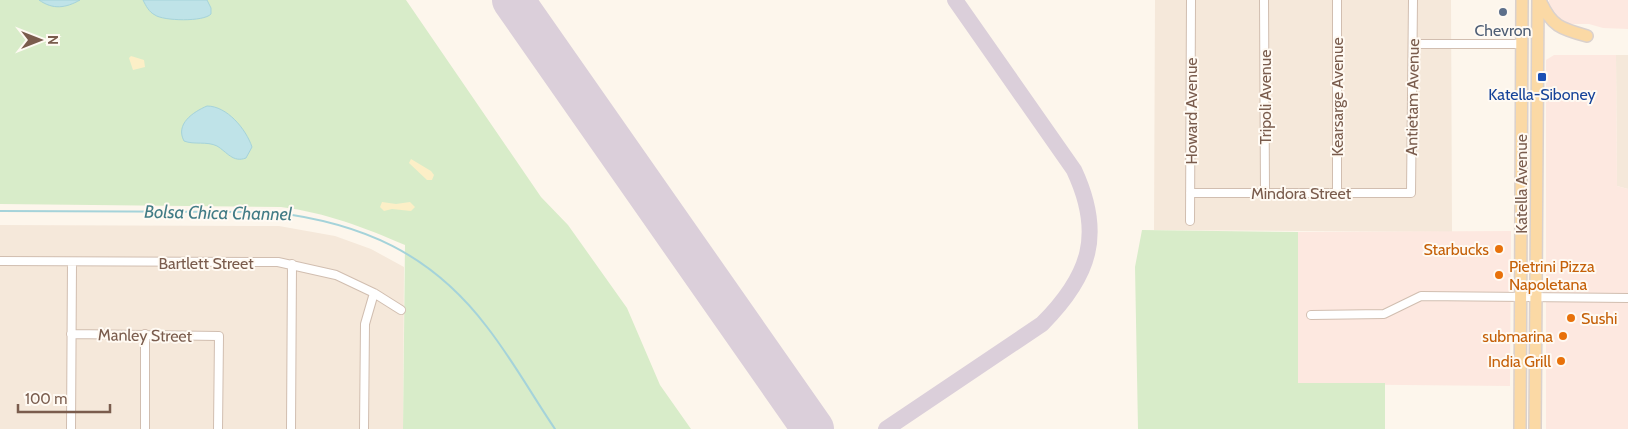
<svg xmlns="http://www.w3.org/2000/svg" width="1628" height="429" font-family="Cabin,sans-serif">
  <rect width="100%" height="100%" fill="#fdf6ec"/>
  <path fill="#f5e8da" d="M1155,0H1451L1452,232L1154,230Z
    M1616,55H1628V189L1617,186Z
    M0,225L279,226L335,236L371,249L404,267L403,429H0Z"/>
  <path fill="#fde8e0" d="M1549,0H1628V29L1603,28L1589,24H1568L1559,22L1549,10Z
    M1554,55H1616L1617,186L1628,189V429H1546V60Z
    M1511,231L1510,386L1298,384V232Z"/>
  <path fill="#d8ecc9" d="M0,0H406L541,197L568,225L627,308L660,385L691,429H403L405,245C363,227 327,213 281,207L0,204Z
    M1142,230L1298,232V383H1385V429H1138L1135,267Z"/>
  <path fill="#fcefc7" d="M131,56L144,60L145,67L133,70L129,58Z
    M411,159L431,171L434,175L432,180H427L409,163Z
    M382,202L396,204L410,202L415,207L411,211L392,209L384,211L380,207Z"/>
  <path fill="#bfe3e8" stroke="#a5d3da" d="M39,0H80C66,8 53,10 39,0Z
    M143,0H207L211,8V14C204,22 163,21 155,15C149,12 146,6 143,0Z
    M207,106C227,106 246,129 252,147L246,158C233,163 227,152 217,146C207,141 194,145 184,141C175,124 193,112 207,106Z"/>
  <g fill="none" stroke-linecap="round" stroke-linejoin="round">
    <path stroke="#a5d3da" stroke-width="2" d="M0,211L272,212C362,223 431,253 487,327C512,359 532,395 555,429"/>
    <path stroke="#dbcfda" stroke-width="16" d="M886,429L1042,324C1090,276 1104,234 1074,170L955,0"/>
    <path stroke="#dbcfda" stroke-width="42" d="M513,0L813,429"/>
    <g stroke="#d1beb0" stroke-width="10">
      <path id="street" d="M1264,0L1265,193
        M1413,44H1521
        M1190,193H1411L1413,0
        M1337,193V0
        M1190,221L1191,0
        M0,261L278,262L336,275L374,293L401,310
        M1311,315L1384,314L1421,296L1628,298
        M71,334L219,336L218,429
        M71,429L72,263
        M145,429V334
        M291,429L292,264
        M364,429L365,324L374,293"/>
    </g>
    <g stroke="#dad1cd" stroke-width="14">
      <path id="primary" d="M1540,0C1551,26 1561,29 1587,36
        M1520,429L1522,0
        M1535,429L1538,0"/>
    </g>
    <use href="#street" stroke="#fff" stroke-width="8"/>
    <use href="#primary" stroke="#fbd9a5" stroke-width="11"/>
  </g>
  <circle fill="#5c6f8a" stroke="#fffaf3" stroke-width="2" cx="1503" cy="12" r="5"/>
  <rect fill="#1a4fb4" stroke="#fffaf3" stroke-width="2" x="1537" y="72" width="10" height="10" rx="2.5"/>
  <g fill="#e8710a" stroke="#fffaf3" stroke-width="2">
    <circle cx="1499" cy="249" r="5"/>
    <circle cx="1499" cy="275" r="5"/>
    <circle cx="1571" cy="318" r="5"/>
    <circle cx="1563" cy="336" r="5"/>
    <circle cx="1561" cy="361" r="5"/>
  </g>
  <g text-anchor="middle" stroke-width="4" stroke-linejoin="round" paint-order="stroke">
    <g font-size="16" fill="#4e5e75" stroke="#fffaf3">
      <text x="1503" y="36">Chevron</text>
    </g>
    <g font-size="16" fill="#164399" stroke="#fffaf3">
      <text x="1542" y="100">Katella-Siboney</text>
    </g>
    <g font-size="16" fill="#7a5c4d" stroke="#fffaf3">
      <text transform="translate(1265 97) rotate(-90)" y="6">Tripoli Avenue</text>
      <text transform="translate(1337 97) rotate(-90)" y="6">Kearsarge Avenue</text>
      <text transform="translate(1412 97) rotate(-89)" y="6">Antietam Avenue</text>
      <text transform="translate(1191 111) rotate(-90)" y="6">Howard Avenue</text>
      <text transform="translate(1521 184) rotate(-90)" y="6">Katella Avenue</text>
      <text x="1301" y="199">Mindora Street</text>
      <text x="206" y="269">Bartlett Street</text>
      <text transform="translate(145 335) rotate(1)" y="6">Manley Street</text>
    </g>
    <g font-size="16" fill="#c56008" stroke="#fffaf3" text-anchor="end">
      <text x="1489" y="255">Starbucks</text>
      <text x="1509" y="272" text-anchor="start">Pietrini Pizza<tspan x="1509" dy="18">Napoletana</tspan></text>
      <text x="1581" y="324" text-anchor="start">Sushi</text>
      <text x="1553" y="342">submarina</text>
      <text x="1551" y="367">India Grill</text>
    </g>
    <g font-size="18" font-style="italic" fill="#437c86" stroke="#fffaf3">
      <text transform="translate(218 213) rotate(1)" y="6">Bolsa Chica Channel</text>
    </g>
  </g>
  <g transform="translate(40 40) rotate(90)" stroke="#fffaf3" stroke-width="4" paint-order="stroke">
  <path d="M0-4L9 19L0 12L-9 19Z" fill="#7a5c4d"/>
  <text y="-8" font-size="14" font-weight="bold" text-anchor="middle" fill="#7a5c4d">N</text>
  </g>
  <path d="M18 404v8h92v-8" fill="none" stroke="#7a5c4d" stroke-width="2.5"/>
  <text x="25" y="404" font-size="15" fill="#7a5c4d" stroke="#fffaf3" stroke-width="4" paint-order="stroke">100 m</text>
</svg>
